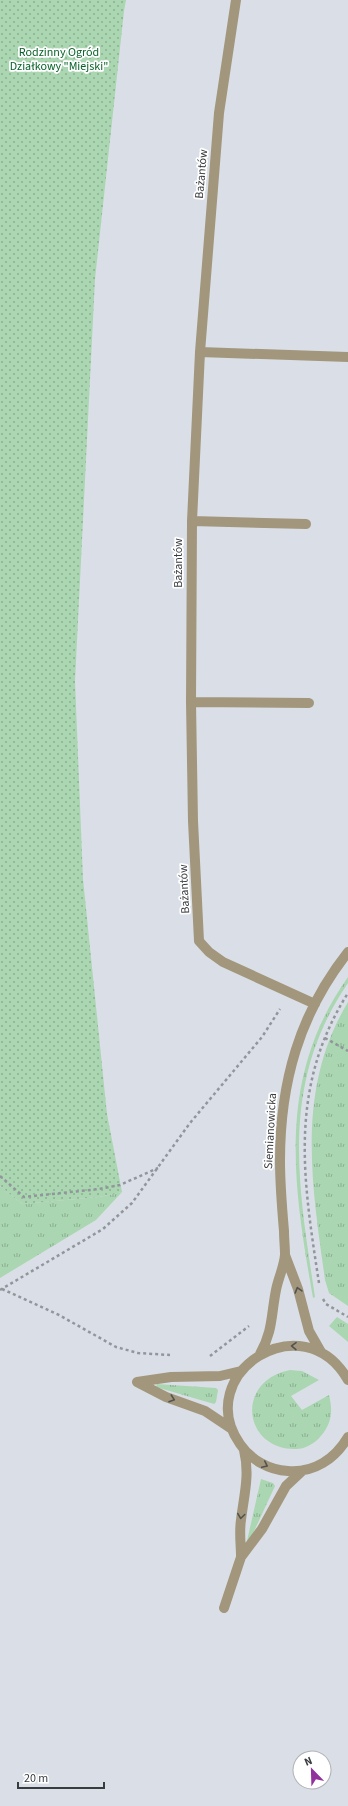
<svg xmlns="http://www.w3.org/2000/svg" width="348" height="1806" font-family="'Source Sans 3',sans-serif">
  <defs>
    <pattern id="grass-tufts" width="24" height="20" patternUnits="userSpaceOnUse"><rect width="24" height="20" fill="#aad6b1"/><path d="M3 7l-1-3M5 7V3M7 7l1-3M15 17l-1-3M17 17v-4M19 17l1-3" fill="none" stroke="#8baf91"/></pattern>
    <pattern id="park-dots" width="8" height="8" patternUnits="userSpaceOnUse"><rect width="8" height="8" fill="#aad6b1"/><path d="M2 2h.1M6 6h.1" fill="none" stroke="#8baf91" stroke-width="1.8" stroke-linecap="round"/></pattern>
  </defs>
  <rect width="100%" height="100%" fill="#dadfe7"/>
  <path fill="url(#grass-tufts)" d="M348,977V983C279,1084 298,1184 315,1297L313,1298C293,1184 276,1078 348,977Z
    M348,1002V1306L329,1293L325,1280C312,1185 295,1090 348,1002Z
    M0,1186L22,1204L99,1197L122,1192L96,1220L0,1278Z
    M337,1317L348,1324V1342L329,1326Z
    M290,1370L302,1371L319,1380L291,1396L302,1410L329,1395C333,1411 332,1424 320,1437C314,1444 303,1450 294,1449C243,1448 235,1381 290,1370Z
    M157,1384L216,1388L218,1390L216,1402L214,1404L156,1387Z
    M261,1479L273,1483L275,1486L250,1540L247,1541Z"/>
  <path fill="url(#park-dots)" d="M0,0H126L124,11L95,279L75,681L83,879L107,1114L122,1192L99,1197L22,1204L0,1186Z"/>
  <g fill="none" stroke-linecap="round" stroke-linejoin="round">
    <path stroke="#92969c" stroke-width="2.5" stroke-dasharray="3 3" stroke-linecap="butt" d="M325,1038L348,1051
      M0,1176L24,1197L99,1189L120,1185L158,1168
      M319,1283C303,1179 288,1088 348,993
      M2,1289L59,1315L116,1347L138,1353L170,1355
      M0,1290L103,1229L132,1203L190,1123L262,1037L280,1009
      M323,1299L326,1304L348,1317
      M210,1356L249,1326"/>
    <path stroke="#a2977d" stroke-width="10" d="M236,0L219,113L200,352L192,521L191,702L193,821L199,941L209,952L223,962L315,1004
      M200,352L348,357
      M192,521L306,524
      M191,702L309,703
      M285,1255L298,1289L309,1331L321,1352
      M260,1354C273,1331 271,1315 276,1290C278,1279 284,1267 285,1255C285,1247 284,1239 284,1231C282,1208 280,1184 280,1161C280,1083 299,1014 348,952
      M348,1380C303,1301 191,1374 240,1444C251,1460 269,1470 288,1471C314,1473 335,1459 348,1437
      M137,1382L166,1397L205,1411L232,1429
      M137,1382L171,1377L220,1376L241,1371
      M241,1557C241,1545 239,1532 241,1520C244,1495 250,1475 244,1450
      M224,1608L241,1557L262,1529L286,1486L302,1471"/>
  </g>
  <defs><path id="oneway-chevron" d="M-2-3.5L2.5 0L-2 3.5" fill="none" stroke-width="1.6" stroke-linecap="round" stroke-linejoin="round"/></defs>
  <g stroke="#53534e">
    <use href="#oneway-chevron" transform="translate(298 1290) rotate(-106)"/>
    <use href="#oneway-chevron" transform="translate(294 1346) rotate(-179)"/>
    <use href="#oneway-chevron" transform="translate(172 1399) rotate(19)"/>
    <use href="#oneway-chevron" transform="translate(265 1465) rotate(25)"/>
    <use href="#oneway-chevron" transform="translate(241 1516) rotate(98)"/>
  </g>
  <g text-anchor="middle" stroke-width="3.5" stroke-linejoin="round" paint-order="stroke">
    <g font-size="12" fill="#086129" stroke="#fff">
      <text x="59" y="56">Rodzinny Ogród<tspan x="59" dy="14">Działkowy "Miejski"</tspan></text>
    </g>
    <g font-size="12" fill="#393c3f" stroke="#fff">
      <text transform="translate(201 174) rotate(-85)" y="4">Bażantów</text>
      <text transform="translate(178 563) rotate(-90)" y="4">Bażantów</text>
      <text transform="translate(184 889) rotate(-93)" y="4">Bażantów</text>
      <text transform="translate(270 1131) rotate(-87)" y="4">Siemianowicka</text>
    </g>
  </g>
  <g transform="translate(312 1770) rotate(337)"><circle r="19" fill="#ffffff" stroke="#b0b1b2"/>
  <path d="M0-3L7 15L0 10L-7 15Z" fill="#91339c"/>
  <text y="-6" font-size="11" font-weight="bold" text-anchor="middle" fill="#393c3f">N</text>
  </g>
  <path d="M18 1782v6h86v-6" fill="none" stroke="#393c3f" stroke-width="2"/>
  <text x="24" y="1782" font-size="12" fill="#393c3f" stroke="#ffffff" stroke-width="3" paint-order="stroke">20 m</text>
</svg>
